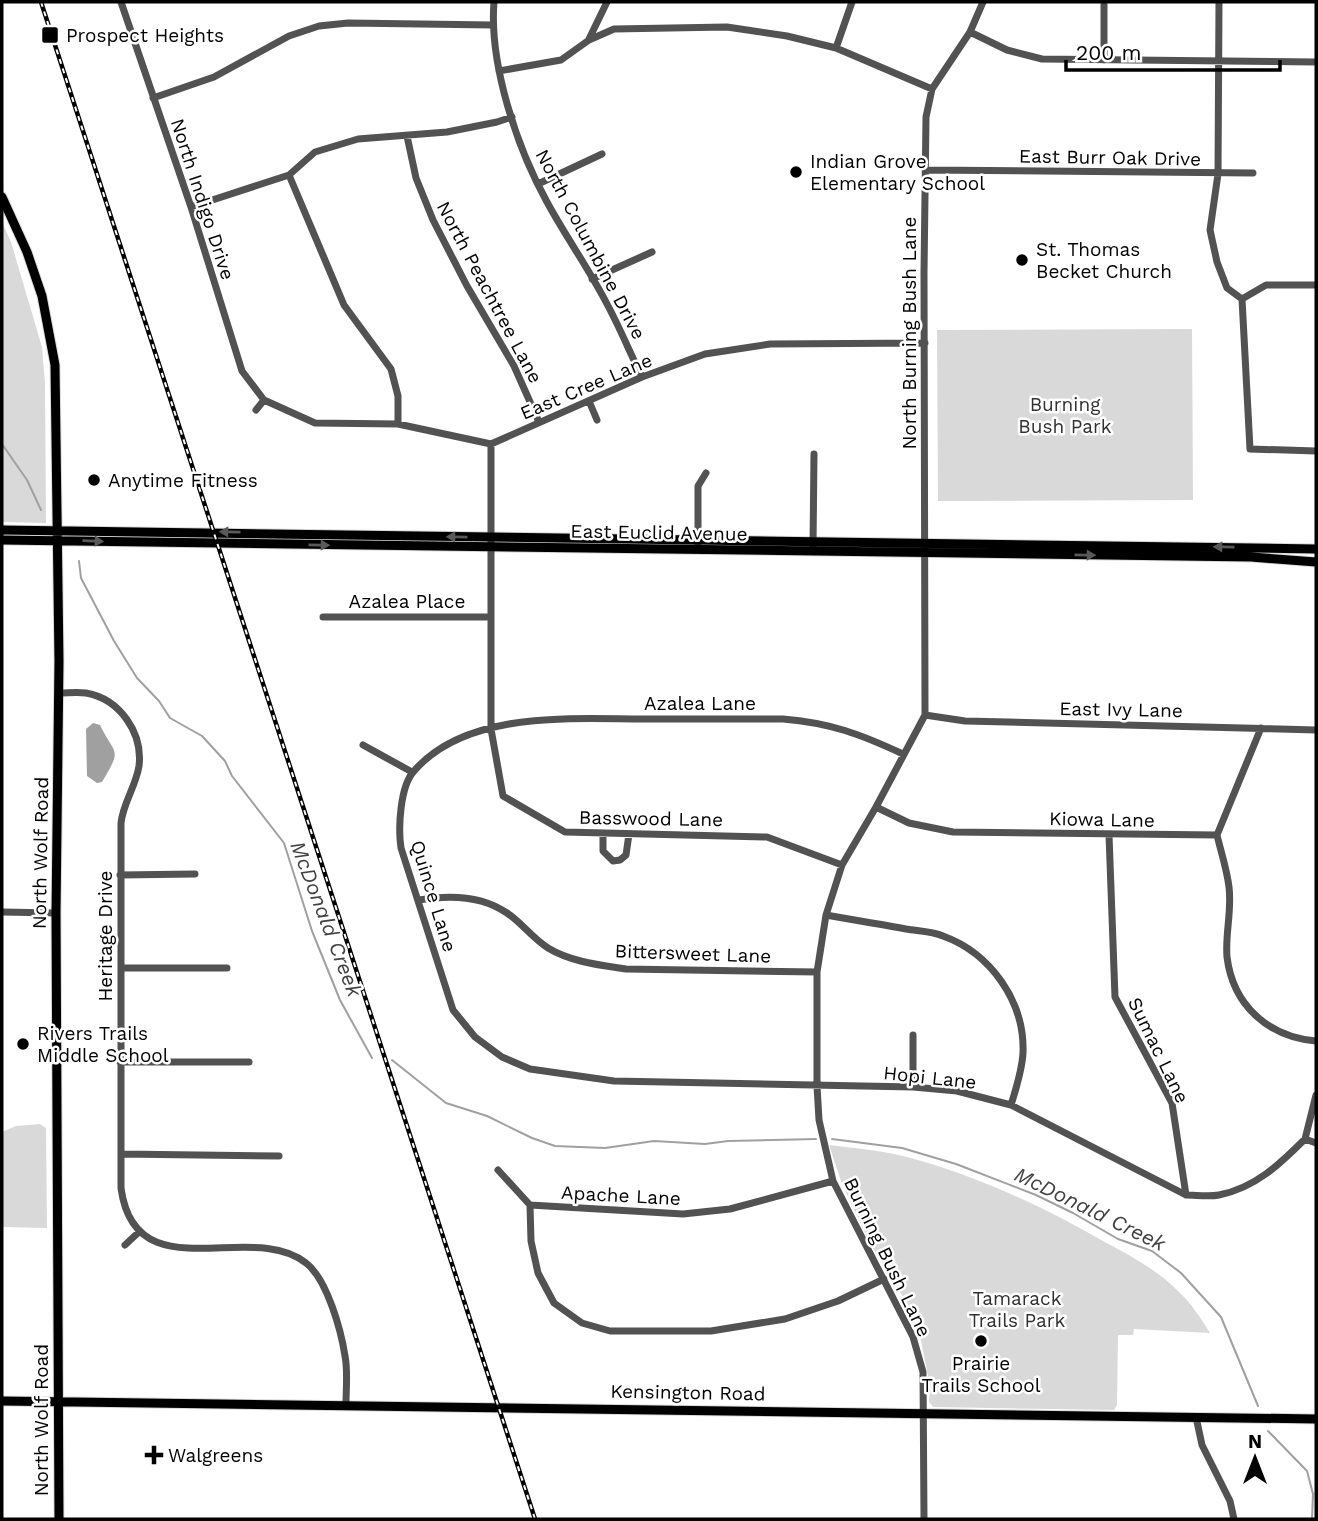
<svg xmlns="http://www.w3.org/2000/svg" width="1318" height="1521" font-family="'Work Sans',sans-serif">
  <rect width="100%" height="100%" fill="#fff"/>
  <path fill="#d9d9d9" d="M2,222L11,242L42,347L45,383L46,523L3,522Z
    M1192,329L1193,500L938,501L937,330Z
    M40,1124L46,1128L47,1228L2,1227V1132L16,1126Z
    M829,1145C853,1148 879,1150 903,1156C973,1174 1040,1205 1103,1241C1129,1255 1156,1269 1178,1291C1191,1303 1201,1318 1210,1333L1134,1329L1133,1335H1118L1117,1405L1114,1410L933,1407L929,1402L930,1386L920,1336L906,1302L870,1243L842,1184Z"/>
  <path fill="#a0a0a0" d="M93,723L100,725C115,756 123,747 102,782L97,783L87,776L86,729Z"/>
  <g fill="none" stroke-linecap="round" stroke-linejoin="round">
    <path stroke="#a0a0a0" stroke-width="2" d="M2,444L27,480L41,510
      M79,561L81,578L114,641L137,678L159,701L170,718L202,736L225,761L232,776L284,843L312,931L340,1000L372,1058
      M392,1060L446,1103L487,1116L532,1138L555,1146L605,1148L654,1141L705,1144L728,1141L816,1139
      M832,1139L902,1148L956,1164L1036,1195L1073,1213L1118,1239L1152,1251L1181,1273L1221,1317L1258,1406
      M1268,1431L1307,1471L1313,1494L1312,1519"/>
    <g stroke="#dbdbdb" stroke-width="11">
      <path id="major" d="M2,197L27,252L42,296L55,365L59,661L56,913L59,1519
        M2,530L1316,549
        M2,540L1251,557L1316,562
        M2,1401L1316,1419"/>
    </g>
    <path stroke="#525252" stroke-width="7" d="M121,2L191,207L242,371L264,400L315,423L398,424L491,444L642,377L705,354L770,344L925,343
      M494,2C489,64 517,148 547,202C566,237 589,269 607,304C620,328 630,353 642,377
      M1219,2L1218,174L1210,230L1217,262L1227,288L1242,299L1250,449L1316,451
      M970,32L1007,50L1042,59L1316,62
      M589,39L607,2
      M836,48L852,2
      M1104,60V2
      M499,71L561,60L589,40L614,29L727,27L787,36L836,48L932,89
      M153,98L214,77L289,36L319,26L348,23L493,25
      M407,136L416,178L433,220L467,286L514,366L539,422
      M925,170L1253,173
      M289,175L344,305L391,369L398,396V424
      M538,184L602,154
      M191,207L289,175L315,152L358,139L447,132L497,122L512,117
      M592,279L652,252
      M1242,299L1266,285H1316
      M589,401L597,420
      M256,410L264,400
      M491,444V729L503,796L565,832L767,837L842,865
      M698,545V486L706,473
      M813,547L814,454
      M323,617H491
      M59,693C68,693 77,692 86,693C120,699 143,733 139,766C136,786 123,803 121,823V1188C135,1293 252,1219 306,1263C327,1279 341,1330 345,1356C348,1371 346,1388 346,1404
      M925,715L965,721L1316,730
      M363,745L412,772
      M903,754C860,734 831,723 783,719C736,719 689,719 643,719C571,719 467,710 414,771C400,786 398,828 401,848L453,1010L475,1037L502,1057L530,1069L614,1081L913,1087L957,1091L1011,1105L1186,1195C1196,1195 1209,1197 1219,1195C1255,1188 1280,1164 1305,1139L1316,1143
      M876,807L909,823L953,832L1217,835
      M603,833V851L613,861L620,860L626,855L629,834
      M1109,835L1115,997L1172,1103L1186,1195
      M1217,835C1221,852 1227,870 1229,887C1232,911 1225,934 1227,957C1233,1006 1269,1037 1316,1041
      M1217,835L1261,728
      M120,875L195,874
      M419,900C448,895 481,895 507,913C522,923 532,938 548,948C571,962 600,965 626,969L817,972
      M2,912L56,913
      M826,915C853,920 880,924 906,929C918,931 932,931 943,936C990,953 1025,1001 1023,1053C1022,1071 1016,1088 1011,1105
      M121,968H227
      M120,1062H249
      M913,1087V1035
      M1305,1139L1316,1095
      M121,1154L279,1156
      M498,1170L530,1205L531,1241L538,1273L554,1303L582,1323L610,1331H711L785,1319L838,1301L884,1279
      M530,1205L683,1214L730,1209L833,1181
      M125,1245L140,1231
      M1196,1417L1202,1445L1230,1501L1234,1519
      M924,1519L923,1372L913,1337L833,1181L819,1120L817,1086V972L826,915L842,865L876,807L925,715L924,273L926,117L932,89L970,32L983,2"/>
    <use href="#major" stroke="#000" stroke-width="9"/>
    <g stroke="#000" stroke-width="4.5">
      <path id="rail" d="M41,2L535,1519"/>
    </g>
    <use href="#rail" stroke="#fff" stroke-width="2" stroke-dasharray="5" stroke-linecap="butt"/>
  </g>
  <defs><path id="oneway-solid" d="M-6-.8H1V-3.2L6.5 0L1 3.2V.8H-6Z" transform="scale(1.75)"/></defs>
  <g fill="#595959">
    <use href="#oneway-solid" transform="translate(230 532) rotate(-179)"/>
    <use href="#oneway-solid" transform="translate(457 537) rotate(-179)"/>
    <use href="#oneway-solid" transform="translate(93 541) rotate(2)"/>
    <use href="#oneway-solid" transform="translate(319 545) rotate(1)"/>
    <use href="#oneway-solid" transform="translate(1224 547) rotate(-179)"/>
    <use href="#oneway-solid" transform="translate(1085 555) rotate(1)"/>
  </g>
  <g fill="#000" stroke="#fff" stroke-width="2.5">
    <rect x="41" y="26" width="18" height="18" rx="3.5"/>
    <circle cx="796" cy="172" r="7"/>
    <circle cx="1022" cy="260" r="7"/>
    <circle cx="94" cy="480" r="7"/>
    <circle cx="23" cy="1044" r="7"/>
    <circle cx="981" cy="1341" r="7"/>
    <path d="M150.5 1444.5h7v7h7v7h-7v7h-7v-7h-7v-7h7z"/>
  </g>
  <g text-anchor="middle" stroke-width="5" stroke-linejoin="round" paint-order="stroke">
    <g font-size="19" fill="#000" stroke="#fff" text-anchor="start">
      <text x="66" y="42">Prospect Heights</text>
      <text x="810" y="168">Indian Grove<tspan x="810" dy="22">Elementary School</tspan></text>
      <text x="1036" y="256">St. Thomas<tspan x="1036" dy="22">Becket Church</tspan></text>
      <text x="108" y="487">Anytime Fitness</text>
      <text x="37" y="1040">Rivers Trails<tspan x="37" dy="22">Middle School</tspan></text>
      <text x="981" y="1370" text-anchor="middle">Prairie<tspan x="981" dy="22">Trails School</tspan></text>
      <text x="168" y="1462">Walgreens</text>
    </g>
    <g font-size="19" fill="#000" stroke="#fff">
      <text transform="translate(1110 157) rotate(1)" y="7">East Burr Oak Drive</text>
      <text transform="translate(203 199) rotate(72)" y="7">North Indigo Drive</text>
      <text transform="translate(591 244) rotate(62)" y="7">North Columbine Drive</text>
      <text transform="translate(490 292) rotate(62)" y="7">North Peachtree Lane</text>
      <text transform="translate(909 333) rotate(-90)" y="7">North Burning Bush Lane</text>
      <text transform="translate(586 386) rotate(-23)" y="7">East Cree Lane</text>
      <text transform="translate(659 532) rotate(1)" y="7">East Euclid Avenue</text>
      <text x="407" y="608">Azalea Place</text>
      <text x="700" y="710">Azalea Lane</text>
      <text transform="translate(1121 709) rotate(1)" y="7">East Ivy Lane</text>
      <text transform="translate(651 818) rotate(1)" y="7">Basswood Lane</text>
      <text transform="translate(1102 819) rotate(1)" y="7">Kiowa Lane</text>
      <text transform="translate(40 853) rotate(-89)" y="7">North Wolf Road</text>
      <text transform="translate(434 896) rotate(73)" y="7">Quince Lane</text>
      <text transform="translate(105 936) rotate(-90)" y="7">Heritage Drive</text>
      <text transform="translate(693 953) rotate(2)" y="7">Bittersweet Lane</text>
      <text transform="translate(1159 1050) rotate(64)" y="7">Sumac Lane</text>
      <text transform="translate(930 1077) rotate(6)" y="7">Hopi Lane</text>
      <text transform="translate(621 1195) rotate(3)" y="7">Apache Lane</text>
      <text transform="translate(888 1257) rotate(64)" y="7">Burning Bush Lane</text>
      <text transform="translate(688 1392) rotate(1)" y="7">Kensington Road</text>
      <text transform="translate(41 1420) rotate(-90)" y="7">North Wolf Road</text>
    </g>
    <g font-size="19" fill="#303030" stroke="#fff">
      <text x="1065" y="411">Burning<tspan x="1065" dy="22">Bush Park</tspan></text>
      <text x="1017" y="1305">Tamarack<tspan x="1017" dy="22">Trails Park</tspan></text>
    </g>
    <g font-size="21" font-style="italic" fill="#414141" stroke="#fff">
      <text transform="translate(326 919) rotate(69)" y="7">McDonald Creek</text>
      <text transform="translate(1090 1209) rotate(26)" y="7">McDonald Creek</text>
    </g>
  </g>
  <rect width="1318" height="1521" fill="none" stroke="#000000" stroke-width="7"/>
  <g transform="translate(1255 1458)" stroke="#ffffff" stroke-width="5" paint-order="stroke">
  <path d="M0-5L12 26L0 18L-12 26Z" fill="#000000"/>
  <text y="-10" font-size="19" font-weight="bold" text-anchor="middle" fill="#000000">N</text>
  </g>
  <path d="M1066 60v10h214v-10" fill="none" stroke="#000000" stroke-width="3.5"/>
  <text x="1076" y="60" font-size="21" fill="#000000" stroke="#ffffff" stroke-width="5" paint-order="stroke">200 m</text>
</svg>
